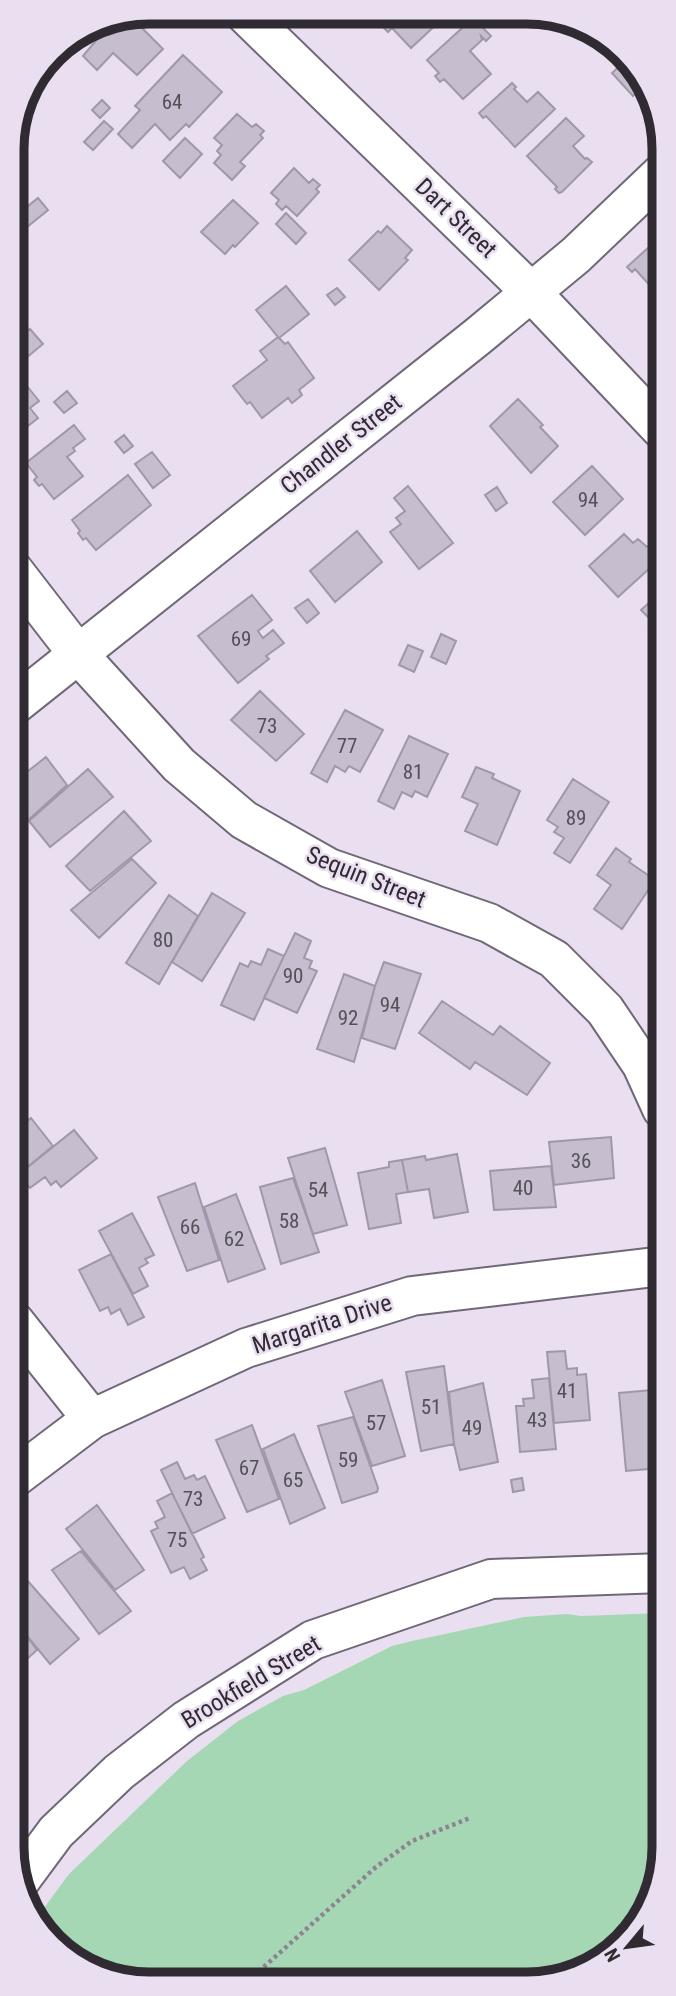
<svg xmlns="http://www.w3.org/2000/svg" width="676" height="1996" font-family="'Roboto Condensed',sans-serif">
  <rect width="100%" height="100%" fill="#eadff1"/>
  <path fill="#a5d7b4" d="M663,1613V1855L630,1937L553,1981H123L53,1944L38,1916L69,1874L187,1761L238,1721L283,1696L304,1690L392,1646L412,1641L524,1617L567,1614L581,1616Z"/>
  <path fill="#c6bdcf" stroke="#a098a8" stroke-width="2" d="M379,14H430L438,23L411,48L392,28L388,32L382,26L387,22Z
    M130,16L163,49L137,75L113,53L97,70L83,56L114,19Z
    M472,19L476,23L477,22L491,36L486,41L481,36L482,40L470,51L491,74L463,99L444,79L440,82L435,76L439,73L427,60Z
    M183,55L222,92L189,127L186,124L170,140L155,124L132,148L118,134L140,110L135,106Z
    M627,59L642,87L633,96L612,73Z
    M512,83L516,87L514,89L527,102L538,92L555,109L515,147L486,116L483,118L479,113Z
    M102,100L110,108L100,118L92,110Z
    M237,114L252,127L256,124L264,131L260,135L263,138L240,162L245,166L232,180L214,163L221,155L217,151L222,145L214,138Z
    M566,118L584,136L573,146L585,159L587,158L592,162L562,192L559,193L555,189L557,187L527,156Z
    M104,121L113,129L93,150L84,142Z
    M185,138L202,154L180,178L163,161Z
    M294,168L309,183L313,179L320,185L316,189L319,192L297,216L286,206L282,210L276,204L279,200L271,193Z
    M38,198L48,210L27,227L17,215Z
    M233,200L258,223L235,247L233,245L225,254L201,232Z
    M286,213L306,233L296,244L276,224Z
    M387,226L412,250L405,258L408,260L379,290L349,260L378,231L381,233Z
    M661,236V298L635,269L632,272L627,267Z
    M286,286L309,314L279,338L285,344L288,342L314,378L299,390L302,395L292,403L288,398L262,418L250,402L247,404L233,386L267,360L260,351L278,337L256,310Z
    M337,288L345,297L335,305L327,295Z
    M30,329L43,344L20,363L13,354V344Z
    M23,381L39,401L30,408L38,418L13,438V389Z
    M67,391L77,403L64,413L54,402Z
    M518,399L543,425L540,427L558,446L531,473L490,426Z
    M74,425L85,439L73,448L75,451L67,457L83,476L54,499L42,484L39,486L34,480L37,477L26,463Z
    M124,435L133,446L124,453L115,442Z
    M152,452L170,475L153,488L135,464Z
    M592,466L623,499L585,535L553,502Z
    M128,475L151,505L96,550L86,538L83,540L78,533L80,531L72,520Z
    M408,486L453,543L419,569L390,532L401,524L396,518L405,511L394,498Z
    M497,487L507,503L496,511L485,495Z
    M357,531L382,562L335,602L310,571Z
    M624,534L633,543L638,539L647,547L659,536L662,538V557L618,597L589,566Z
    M662,591V637L649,624L652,621L641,610Z
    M252,595L272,620L258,631L260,634L263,638L273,630L284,643L266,656L269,659L238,683L198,636Z
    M308,599L319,613L307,623L295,608Z
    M441,634L456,641L446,664L431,657Z
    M408,645L423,651L414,672L399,665Z
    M260,691L304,734L276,761L231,720Z
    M345,710L383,730L360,772L349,766L345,772L335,766L327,782L311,773Z
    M409,736L448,754L427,797L415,791L412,797L402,792L394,809L378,801Z
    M46,757L67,785L14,833L13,783Z
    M476,767L494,774L492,778L520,791L497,845L465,831L478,804L462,797Z
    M88,769L113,797L50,847L29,821Z
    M573,779L609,802L570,863L554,853L564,838L554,832L558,827L547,820Z
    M124,811L151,841L90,891L66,866Z
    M616,848L631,859L629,862L655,880L622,929L594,909L611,885L597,875Z
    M132,859L156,883L99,938L71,910Z
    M212,893L245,913L202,981L172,962Z
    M169,895L198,916L159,984L126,963Z
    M295,933L311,941L304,958L312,961L309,968L317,971L297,1013L264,998Z
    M268,949L284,956L254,1020L221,1005L240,963L248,967L251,961L261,965Z
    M384,962L421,974L395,1049L362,1038L375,986Z
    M344,974L375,986L354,1062L317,1049Z
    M442,1001L493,1035L500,1026L550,1063L527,1095L475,1062L470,1069L419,1033Z
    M31,1118L53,1146L14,1178V1132Z
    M74,1130L97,1158L61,1187L56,1181L51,1185L45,1177L30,1188L18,1175Z
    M611,1137L614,1178L554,1185L549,1142Z
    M325,1148L347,1225L313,1234L288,1158Z
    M457,1154L468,1212L434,1218L429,1189L408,1192L402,1160L425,1156L426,1160Z
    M402,1160L408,1192L396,1194L401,1223L369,1229L358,1173L389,1167V1162Z
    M551,1166L556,1207L494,1210L490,1171Z
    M293,1178L319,1252L281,1264L260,1187Z
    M195,1183L219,1260L187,1271L158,1197Z
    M236,1194L265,1269L228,1282L204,1207Z
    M132,1213L154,1255L145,1259L148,1263L139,1268L148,1286L133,1294L99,1231Z
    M111,1254L144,1317L128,1325L120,1309L111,1314L108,1307L100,1311L79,1270Z
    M565,1351L567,1369L577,1368V1375L586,1374L590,1420L554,1423L547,1352Z
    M444,1366L454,1444L421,1451L406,1372Z
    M549,1378L556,1449L520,1452L516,1406H524L523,1399L534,1398L532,1380Z
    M382,1380L405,1456L372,1466L345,1392Z
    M483,1383L498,1462L460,1470L454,1444L449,1392Z
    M663,1389V1468H660L652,1390Z
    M652,1390L660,1468L626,1471L619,1393Z
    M353,1417L378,1488L377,1492L342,1503L318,1426Z
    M252,1425L279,1499L247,1512L216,1440Z
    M294,1434L325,1508L290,1524L263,1449Z
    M177,1462L185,1479L194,1475L197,1480L205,1476L225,1518L192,1534L161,1470Z
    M522,1478L524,1490L513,1492L511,1480Z
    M172,1493L204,1557L201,1559L207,1570L190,1579L184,1567L171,1573L151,1531L158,1528L155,1522L165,1517L157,1501Z
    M97,1505L144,1570L115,1590L66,1529Z
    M81,1551L131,1611L99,1634L52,1570Z
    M26,1579L79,1639L50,1664L15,1621V1587Z
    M15,1621L37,1650L15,1670Z"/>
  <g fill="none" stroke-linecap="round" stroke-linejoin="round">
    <g stroke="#716877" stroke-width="42">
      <path id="minor" d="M244,13L531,292L661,429
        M13,570L78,654L179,765L244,820L329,868L489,923L554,959L605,1010L642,1065L662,1109
        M13,706L477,337L576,255L661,174
        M14,1321L92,1419
        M14,1478L92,1419L246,1348L412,1296L663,1266
        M19,1882L56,1832L119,1772L186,1720L313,1640L491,1579L663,1573"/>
    </g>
    <path stroke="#8c8490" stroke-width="4.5" stroke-dasharray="3.5 3.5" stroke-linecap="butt" d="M248,1981L376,1867L412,1841L470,1818"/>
    <use href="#minor" stroke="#fff" stroke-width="38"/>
  </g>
  <g text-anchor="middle" stroke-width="5" stroke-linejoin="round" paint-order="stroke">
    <g font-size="21" fill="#565059">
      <text x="172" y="109">64</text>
      <text x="588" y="507">94</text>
      <text x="241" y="646">69</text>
      <text x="267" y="733">73</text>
      <text x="347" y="753">77</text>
      <text x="413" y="779">81</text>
      <text x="576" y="825">89</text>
      <text x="163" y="947">80</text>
      <text x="293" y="983">90</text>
      <text x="390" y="1012">94</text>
      <text x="348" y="1025">92</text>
      <text x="581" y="1168">36</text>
      <text x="523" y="1195">40</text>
      <text x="318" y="1197">54</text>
      <text x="289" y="1228">58</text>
      <text x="190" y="1234">66</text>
      <text x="234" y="1246">62</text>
      <text x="567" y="1398">41</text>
      <text x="431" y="1414">51</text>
      <text x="537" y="1427">43</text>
      <text x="376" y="1430">57</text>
      <text x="472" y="1435">49</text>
      <text x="348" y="1467">59</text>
      <text x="249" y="1475">67</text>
      <text x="293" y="1487">65</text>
      <text x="193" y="1506">73</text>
      <text x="177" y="1547">75</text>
    </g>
    <g font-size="24" fill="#302b32" stroke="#eadff1">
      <text transform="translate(456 218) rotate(44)" y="8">Dart Street</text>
      <text transform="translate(341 444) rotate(-38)" y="8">Chandler Street</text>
      <text transform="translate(366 877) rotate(22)" y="8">Sequin Street</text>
      <text transform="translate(322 1324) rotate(-18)" y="8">Margarita Drive</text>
      <text transform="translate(251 1682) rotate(-31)" y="8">Brookfield Street</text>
    </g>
  </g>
  <path d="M0 0H676V1996H0ZM149 24H527A125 125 0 0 1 652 149V1847A125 125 0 0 1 527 1972H149A125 125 0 0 1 24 1847V149A125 125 0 0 1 149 24Z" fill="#eadff1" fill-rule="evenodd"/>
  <path fill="none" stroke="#302b32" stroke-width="9" d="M149 24H527A125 125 0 0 1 652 149V1847A125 125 0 0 1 527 1972H149A125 125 0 0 1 24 1847V149A125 125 0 0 1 149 24Z"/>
  <g transform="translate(627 1947) rotate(241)" stroke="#eadff1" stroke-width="5" paint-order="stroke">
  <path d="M0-5L12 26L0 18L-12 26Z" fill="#302b32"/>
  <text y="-10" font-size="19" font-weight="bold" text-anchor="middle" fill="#302b32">N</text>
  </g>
</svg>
